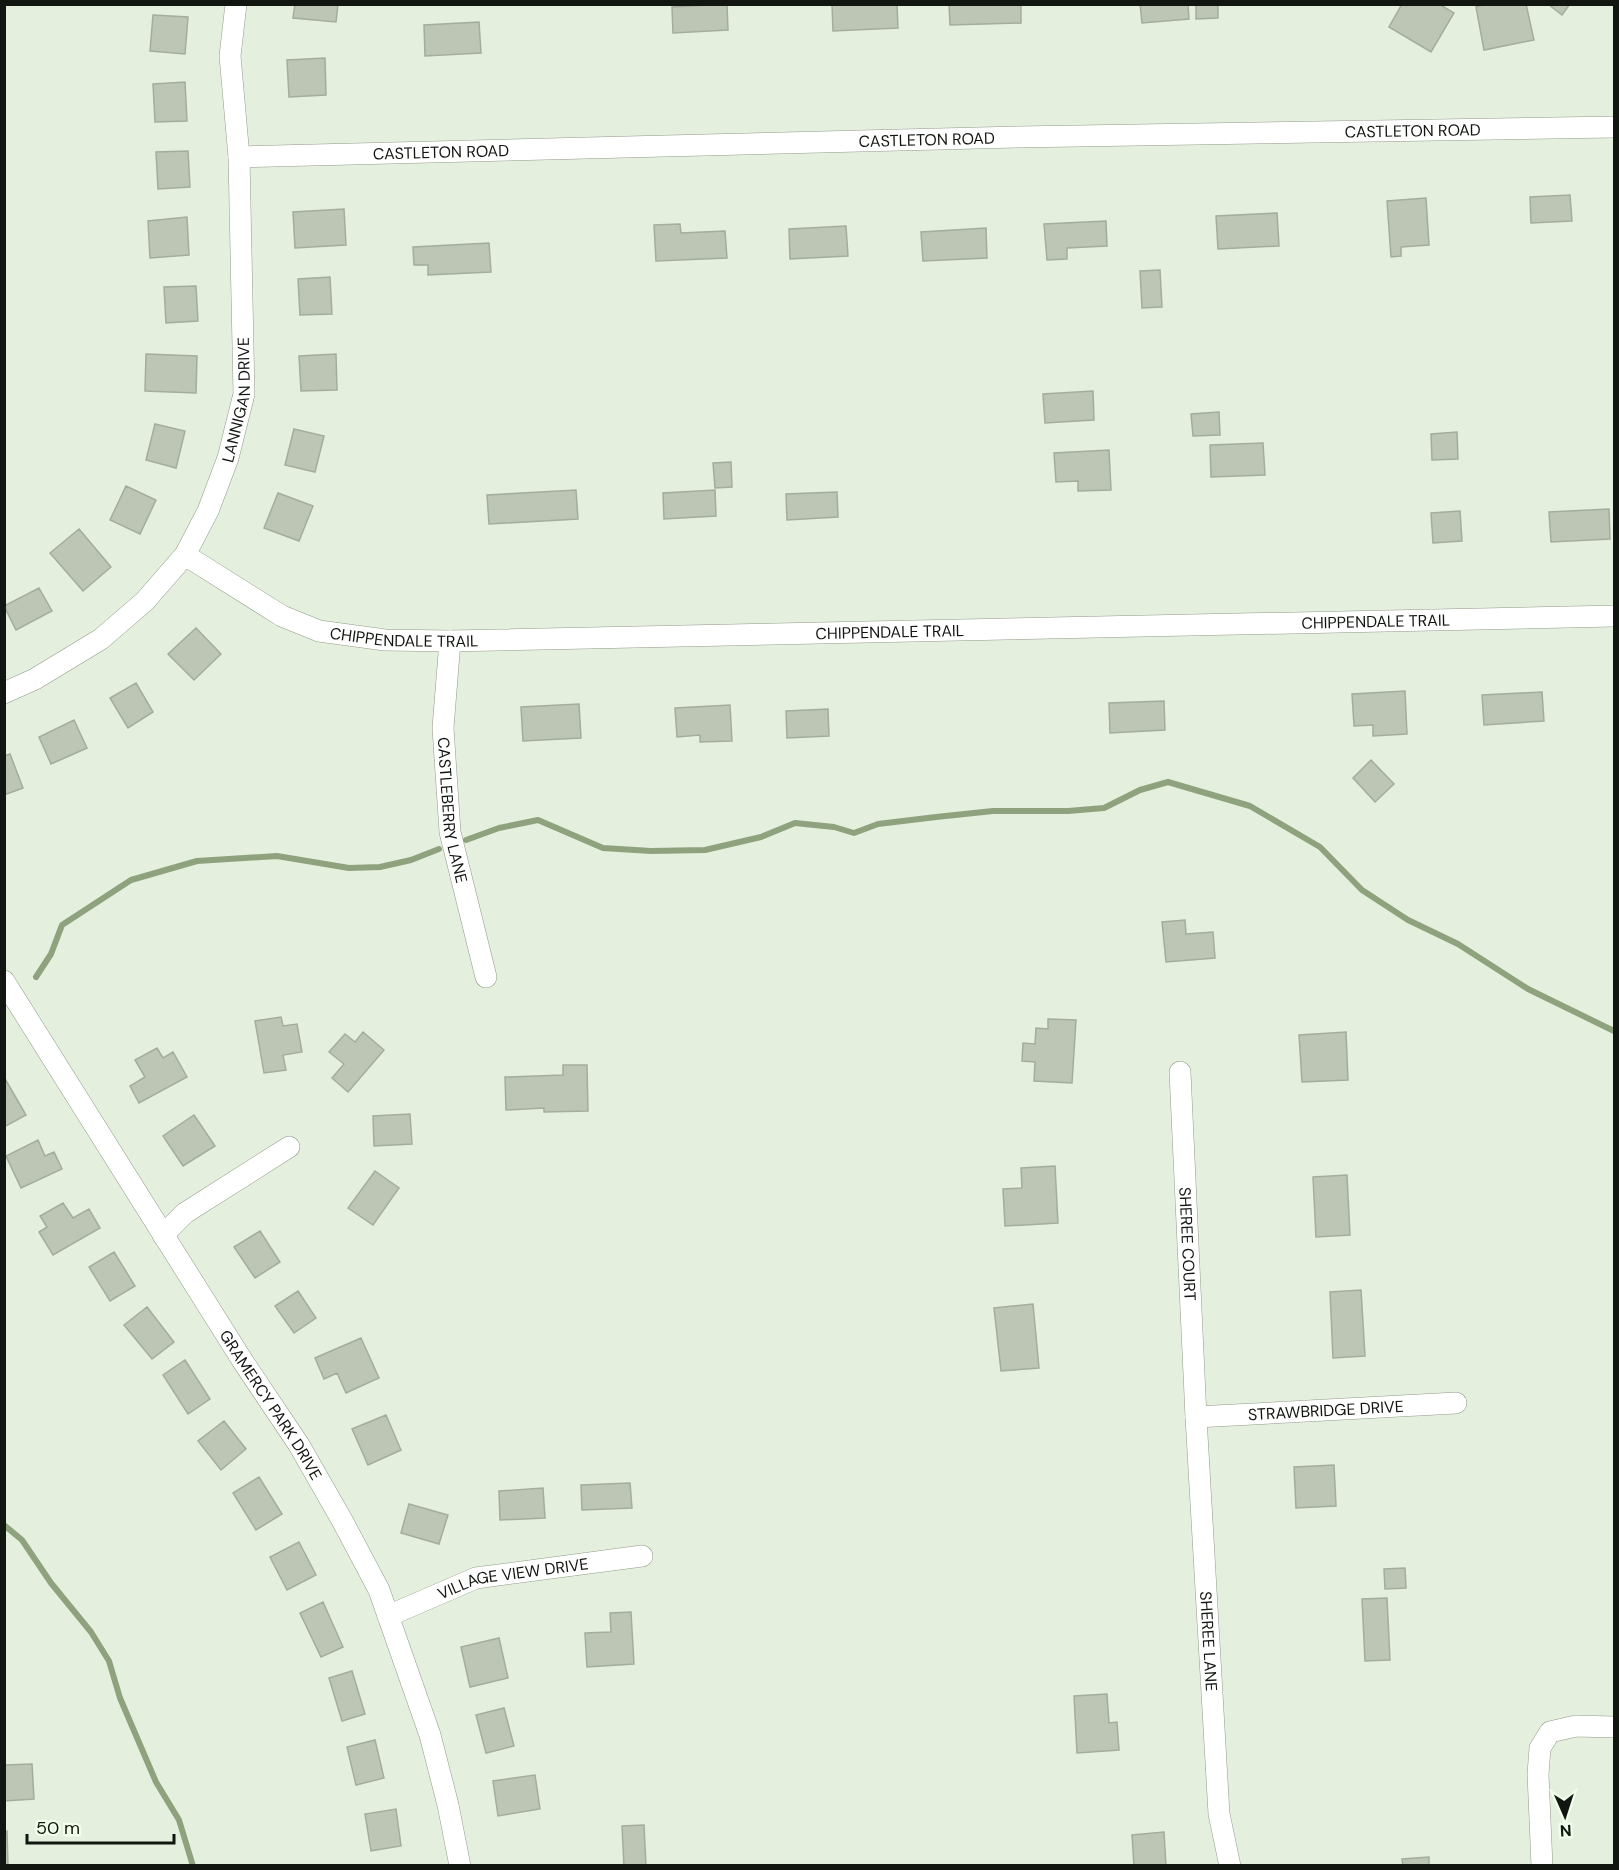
<svg xmlns="http://www.w3.org/2000/svg" width="1619" height="1870" font-family="'DM Sans',sans-serif">
  <rect width="100%" height="100%" fill="#e5efdd"/>
  <g fill="none" stroke-linecap="round" stroke-linejoin="round">
    <path stroke="#8ea27d" stroke-width="6" d="M466,840L499,828L538,820L603,848L651,851L705,850L761,837L795,823L834,827L854,833L878,824L936,817L993,811H1068L1104,808L1140,790L1168,782L1250,806L1320,847L1362,890L1408,920L1458,944L1528,989L1614,1031
      M36,977L51,954L62,925L131,880L197,861L277,856L349,868L380,867L411,860L439,849
      M4,1525L22,1540L51,1583L91,1632L109,1661L120,1698L156,1782L179,1820L193,1866"/>
  </g>
  <path fill="#bdc6b5" stroke="#a4ad9d" stroke-width="1.5" d="M295,4H338L336,22L293,18Z
    M727,4L728,30L673,33L672,7Z
    M832,4H897L898,28L833,31Z
    M949,4H1021V23L950,25Z
    M1140,4H1188L1189,19L1142,23Z
    M1196,4H1218V18L1196,19Z
    M1402,4H1439L1454,13L1431,52L1389,27Z
    M1486,4H1526L1534,40L1484,50L1476,7Z
    M1548,4H1570L1562,15Z
    M153,15L188,17L185,54L150,51Z
    M479,22L481,53L425,56L424,25Z
    M325,58L326,95L289,97L287,60Z
    M185,82L187,121L155,122L153,84Z
    M188,151L190,187L158,189L156,152Z
    M1570,195L1572,221L1531,223L1530,197Z
    M1426,198L1429,245L1401,247V256L1391,257L1387,201Z
    M344,209L346,245L295,248L293,212Z
    M1277,213L1279,246L1218,249L1216,216Z
    M187,217L189,255L150,258L148,221Z
    M1106,221L1107,246L1067,248V259L1047,260L1044,224Z
    M680,224L681,233L725,231L727,258L656,261L654,225Z
    M846,226L848,256L790,259L789,229Z
    M986,228L987,258L923,261L921,232Z
    M489,243L491,272L428,275V265H414L413,247Z
    M1160,270L1162,307L1142,308L1140,271Z
    M330,277L332,314L300,315L298,279Z
    M196,286L198,321L166,323L164,287Z
    M146,354L197,356L196,393L145,391Z
    M336,354L337,390L301,391L299,356Z
    M1093,391L1094,420L1045,423L1043,394Z
    M1219,412L1220,435L1193,436L1191,414Z
    M155,424L185,431L176,468L146,460Z
    M294,429L324,436L315,472L285,465Z
    M1457,432L1458,459L1432,460L1431,434Z
    M1263,443L1265,475L1211,477L1210,445Z
    M1109,450L1111,490L1078,491V481L1056,482L1054,453Z
    M731,462L732,487L715,488L713,463Z
    M126,486L156,500L140,534L110,520Z
    M576,490L578,519L489,524L487,495Z
    M715,490L716,516L664,519L663,493Z
    M837,492L838,517L787,520L786,494Z
    M278,493L313,506L299,541L264,528Z
    M1609,509L1610,539L1551,542L1549,512Z
    M1460,511L1462,541L1433,543L1431,513Z
    M79,529L111,567L83,591L50,553Z
    M39,588L52,611L16,630L4,606Z
    M196,628L221,654L194,680L168,654Z
    M136,683L153,712L128,728L110,698Z
    M1405,691L1407,734L1373,736V725L1354,726L1352,694Z
    M1542,692L1544,721L1484,725L1482,695Z
    M1164,701L1165,730L1110,733L1109,703Z
    M579,704L581,738L523,741L521,707Z
    M730,705L732,741L700,742V735L677,737L675,708Z
    M828,709L829,736L787,738L786,711Z
    M74,720L87,748L51,764L39,737Z
    M10,754L23,788L4,795V756Z
    M1371,760L1394,784L1375,802L1353,778Z
    M1185,920L1186,934L1213,932L1215,958L1166,962L1162,922Z
    M281,1017L283,1026L297,1024L302,1052L283,1055L286,1070L264,1073L255,1021Z
    M1048,1019L1076,1020L1072,1083L1034,1081L1035,1062L1022,1061L1023,1043L1035,1044L1036,1028L1048,1029Z
    M363,1032L384,1050L348,1092L332,1078L344,1064L329,1052L345,1034L355,1042Z
    M1346,1032L1348,1080L1302,1082L1299,1035Z
    M157,1048L163,1058L173,1052L187,1077L139,1103L130,1086L145,1077L135,1060Z
    M563,1065H587L588,1111L544,1112V1108L506,1110L505,1077L563,1075Z
    M4,1077L26,1115L4,1127Z
    M410,1114L412,1144L374,1146L373,1116Z
    M194,1115L215,1146L183,1166L163,1136Z
    M38,1140L45,1156L54,1152L62,1169L21,1188L6,1156Z
    M1055,1166L1058,1223L1005,1226L1003,1189L1022,1188L1021,1168Z
    M375,1171L399,1188L373,1225L348,1208Z
    M1347,1175L1350,1235L1316,1237L1313,1177Z
    M63,1203L73,1218L89,1209L100,1228L53,1255L39,1232L47,1227L40,1216Z
    M260,1231L280,1262L255,1278L234,1247Z
    M114,1252L135,1286L110,1301L89,1267Z
    M1361,1290L1365,1356L1333,1358L1330,1292Z
    M298,1291L316,1318L294,1333L275,1306Z
    M1033,1304L1039,1368L1001,1371L994,1308Z
    M147,1307L174,1342L152,1359L124,1325Z
    M361,1338L379,1378L346,1393L337,1373L324,1379L315,1358Z
    M185,1360L210,1399L188,1414L163,1375Z
    M386,1415L401,1450L368,1465L352,1429Z
    M224,1421L246,1449L221,1470L198,1441Z
    M1334,1465L1336,1506L1296,1508L1294,1467Z
    M259,1477L282,1514L256,1530L233,1493Z
    M630,1483L632,1508L582,1510L581,1485Z
    M543,1488L545,1518L500,1520L499,1491Z
    M409,1504L448,1515L439,1544L401,1533Z
    M299,1542L316,1575L287,1590L270,1557Z
    M1405,1568L1406,1588L1385,1589L1384,1569Z
    M1387,1598L1390,1660L1365,1661L1362,1599Z
    M323,1602L343,1647L321,1657L300,1613Z
    M631,1612L634,1664L587,1667L585,1633L611,1632L610,1613Z
    M499,1638L508,1678L470,1687L461,1647Z
    M352,1671L365,1714L342,1721L329,1678Z
    M1107,1694L1109,1723L1117,1722L1119,1750L1077,1753L1074,1696Z
    M504,1708L514,1746L486,1753L476,1715Z
    M375,1740L384,1778L356,1785L347,1747Z
    M32,1764L34,1799L4,1801V1765Z
    M535,1775L540,1809L498,1816L493,1781Z
    M396,1809L401,1846L371,1851L365,1814Z
    M644,1825L646,1866H624L622,1826Z
    M7,1831L8,1866H4V1832Z
    M1164,1832L1166,1866H1134L1132,1835Z
    M1429,1857V1866H1403L1402,1859Z"/>
  <g fill="none" stroke-linecap="round" stroke-linejoin="round">
    <g stroke="#929b8a" stroke-width="22">
      <g id="minor">
        <path id="s1" d="M239,157L1017,137L1614,127"/>
        <path id="s2" d="M185,555L282,616L319,631L385,640L450,641L1614,616"/>
        <path id="s3" d="M450,641L443,728L450,832L486,977"/>
        <path id="s4" d="M4,693L35,679L101,639L145,601L185,555L208,511L228,458L244,394L239,157L230,56L236,4"/>
        <path id="s5" d="M4,981L242,1360L299,1445L343,1522L379,1590L430,1735L448,1805L460,1866"/>
        <path id="s6" d="M1180,1072L1196,1417L1219,1814L1230,1866"/>
        <path d="M163,1235L185,1213L289,1147"/>
        <path id="s7" d="M1196,1417L1456,1403"/>
        <path id="s8" d="M388,1616L476,1578L642,1556"/>
        <path d="M1542,1866L1538,1774L1540,1748L1550,1732L1576,1726L1614,1727"/>
      </g>
    </g>
    <use href="#minor" stroke="#fff" stroke-width="21"/>
  </g>
  <g text-anchor="middle" stroke-width="6" stroke-linejoin="round" paint-order="stroke">
    <g font-size="16" fill="#121610" stroke="#f2fdeb">
      <text dy="6" stroke="none"><textPath href="#s1" startOffset="1174">CASTLETON ROAD</textPath></text>
      <text dy="6" stroke="none"><textPath href="#s1" startOffset="688">CASTLETON ROAD</textPath></text>
      <text dy="6" stroke="none"><textPath href="#s1" startOffset="202">CASTLETON ROAD</textPath></text>
      <text dy="6" stroke="none"><textPath href="#s4" startOffset="396">LANNIGAN DRIVE</textPath></text>
      <text dy="6" stroke="none"><textPath href="#s2" startOffset="1212">CHIPPENDALE TRAIL</textPath></text>
      <text dy="6" stroke="none"><textPath href="#s2" startOffset="726">CHIPPENDALE TRAIL</textPath></text>
      <text dy="6" stroke="none"><textPath href="#s2" startOffset="240">CHIPPENDALE TRAIL</textPath></text>
      <text dy="6" stroke="none"><textPath href="#s3" startOffset="170">CASTLEBERRY LANE</textPath></text>
      <text dy="6" stroke="none"><textPath href="#s6" startOffset="172">SHEREE COURT</textPath></text>
      <text dy="6" stroke="none"><textPath href="#s5" startOffset="501">GRAMERCY PARK DRIVE</textPath></text>
      <text dy="6" stroke="none"><textPath href="#s7" startOffset="130">STRAWBRIDGE DRIVE</textPath></text>
      <text dy="6" stroke="none"><textPath href="#s8" startOffset="132">VILLAGE VIEW DRIVE</textPath></text>
      <text dy="6" stroke="none"><textPath href="#s6" startOffset="570">SHEREE LANE</textPath></text>
    </g>
  </g>
  <rect width="1619" height="1870" fill="none" stroke="#121610" stroke-width="12"/>
  <g transform="translate(1565 1816) rotate(177)" stroke="#f2fdeb" stroke-width="4.5" paint-order="stroke">
  <path d="M0-4.5L10 22L0 15L-10 22Z" fill="#121610"/>
  <text y="-9" font-size="16" font-weight="bold" text-anchor="middle" fill="#121610">N</text>
  </g>
  <path d="M27 1834v9h147v-9" fill="none" stroke="#121610" stroke-width="3"/>
  <text x="36" y="1834" font-size="18" fill="#121610" stroke="#f2fdeb" stroke-width="4.5" paint-order="stroke">50 m</text>
</svg>
